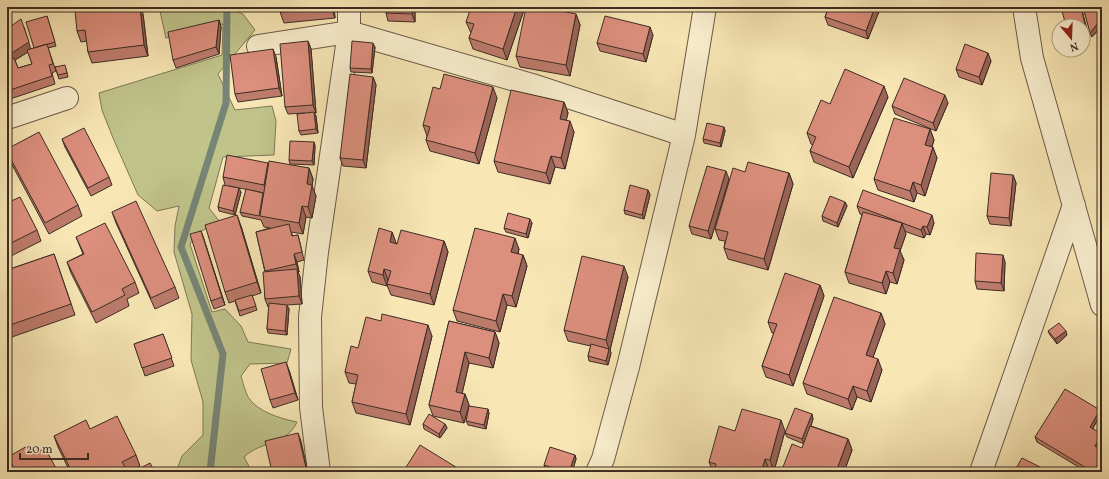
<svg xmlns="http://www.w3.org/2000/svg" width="1109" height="479" font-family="Vollkorn,serif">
  <rect width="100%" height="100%" fill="#f8e7b5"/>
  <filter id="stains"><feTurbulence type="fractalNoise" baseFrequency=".005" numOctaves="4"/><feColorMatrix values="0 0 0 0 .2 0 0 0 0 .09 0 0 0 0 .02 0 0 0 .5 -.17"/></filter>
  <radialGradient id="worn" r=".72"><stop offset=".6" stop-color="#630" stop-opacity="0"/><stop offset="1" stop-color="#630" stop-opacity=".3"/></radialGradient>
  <path fill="#c0c48b" stroke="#7e7858" d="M159,7H226L243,14L255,30L218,74L235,110L272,106L276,121L274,155L223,157L209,208L220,222L197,233L190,244L212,312L225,309L241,326L248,342L291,349L287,363L250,364L241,376C243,383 245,391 248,397C257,412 282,419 297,422C286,446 262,440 244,457L252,472H176L182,456L203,435V402L191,360L192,314L174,252L175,226L179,206L157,211L138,195L113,138L102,110L99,93L222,55L223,24L166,38Z"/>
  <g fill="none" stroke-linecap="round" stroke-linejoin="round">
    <path stroke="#778575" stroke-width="7" d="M210,472L223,354L181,247L226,103L227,7"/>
    <g stroke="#6b5b48" stroke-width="24">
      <path id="minor" d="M1024,7L1032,58L1102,305
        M258,46L349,32L532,85L684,135
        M7,118L67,98
        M319,472L311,407L310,317L317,252L349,32V7
        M597,472L603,459L628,367L684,135L705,7
        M981,472L1074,205"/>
    </g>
    <use href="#minor" stroke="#faefcf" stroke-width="22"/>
  </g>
  <path fill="#bd7b6c" stroke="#3c2c24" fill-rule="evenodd" d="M89,7H98L89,8Z
    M334,7L335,18L284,23L280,12Z
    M415,7V22L388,21L386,13Z
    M525,7L507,60L473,49L469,38L471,33L466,22Z
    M829,7H879L880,9L868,39L828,25L825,17Z
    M1061,7H1081L1089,37L1083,39V26Z
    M1083,7L1102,10V20L1098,22L1100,28L1092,37Z
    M143,14L148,56L92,63L88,52L87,41L81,42L77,31Z
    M576,14L580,25L570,76L520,67L516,56Z
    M47,16L56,46L48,48L56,71L52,73L55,84L7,100V29L31,49L34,48ZM28,52L32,64L18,68L15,60Z
    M219,20L221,27L219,54L176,68L173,60Z
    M653,35L646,62L600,51L597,43Z
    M308,41L311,49L316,113H314L316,116L318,133L301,135L299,131L305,113L288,114L285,107Z
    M375,47L372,73L351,72L350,68Z
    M276,57L282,96L238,102L235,94Z
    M991,61L982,85L959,77L956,69Z
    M55,67L66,69L68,77L59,79Z
    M373,77L376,85L366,168L343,166L340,158Z
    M888,97L853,178L814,162L810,151L813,145L811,144L807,133L830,104Z
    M497,98L479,164L430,151L426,140L427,136L423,125Z
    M564,102L568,113L566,120L574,132L565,169L555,167L550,184L498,172L494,161Z
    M948,103L936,131L895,114L892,106Z
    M724,127L725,131L721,147L704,143L703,139Z
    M930,129L934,140L932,147L937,158L925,196L917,193L914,202L878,190L874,179Z
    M62,139L109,177L112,185L91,196L65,147Z
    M314,142L315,146L314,165L290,164L289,160Z
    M7,149L78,205L82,216L49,234L10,161L7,154Z
    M268,163V164L309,168L313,179L312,186L316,196L312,218L306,217L303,234L291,232L293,236L298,235L300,243L304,260L297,262L299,272H298L300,277L302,304L287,305L289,309L287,335L268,333L267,329L269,307H268L265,299V272L256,232L270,228L264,227L261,220L242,216L240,212L264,193L229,186L241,192L235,215L219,211L218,207L225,185L223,177Z
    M745,172L789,173L793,184L768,270L728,259L724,248L725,241L719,240L715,229Z
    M1013,175L1016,183L1011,226L990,224L987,216Z
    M729,179L711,239L692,234L689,226Z
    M648,190L650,195L644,219L625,214L624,210Z
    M845,202L847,206L838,227L823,221L822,216Z
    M7,203L37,230L41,241L7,258Z
    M857,206L934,223L930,235L926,234L924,238L904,231L906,234L900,251L904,260L897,284L890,282L886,294L849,283L845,272L862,215L860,214Z
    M112,212L175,287L179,298L155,309L116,223Z
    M532,223L528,238L506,232L504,228Z
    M241,226L261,293L252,296L257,310L240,316L235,301L229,303L225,292Z
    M201,231L225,305L214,309L211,301Z
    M392,232L396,243V244H397L444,241L448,252L434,305L391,295L387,285V286L372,282L368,271Z
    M76,237L135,282L139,293L127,299L129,306L96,323L71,273L67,262L83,254Z
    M519,249L518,254L523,255L527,266L516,307L507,305L500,332L457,321L453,310Z
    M54,254L75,315L9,338L7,331V270Z
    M1005,262L1004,291L977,289L975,281Z
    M628,277L610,350L611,353L608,365L589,361L588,356L591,346L568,341L564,330Z
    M820,285L824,296L793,386L766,377L762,366L774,333H772L768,322Z
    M881,313L885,324L873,357L882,370L871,402L857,397L852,410L807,394L803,383Z
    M449,321L495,332L499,343L493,368L469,363L462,393L465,394L469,405L464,423L433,416L429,405Z
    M1048,331L1067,335L1057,344L1050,335Z
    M163,334L174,366L145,376L134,344Z
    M432,336L410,425L356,413L352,402L356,384L349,383L345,372L358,348Z
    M289,370L298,400L273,408L270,400Z
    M1100,410L1101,414L1093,428L1102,442L1098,448L1102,472H1087L1037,442L1035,437Z
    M489,413L486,429L468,425L466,421Z
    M812,414L813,419L811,426L848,439L852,450L844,472H781L802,448L804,444L787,437L785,433Z
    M423,424H445L447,428L440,438L424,429Z
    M90,429L136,455L140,466L127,472H70L58,447L54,436Z
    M735,431H785L774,471L769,470V472H713L709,462Z
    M575,455L576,459L572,472H554L545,469L544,465Z"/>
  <path fill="#9a6458" stroke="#3c2c24" d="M140,7H141L143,14L148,56L144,45Z
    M331,7H334L335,18Z
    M412,7H415V22L412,14Z
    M517,7H525L507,60L503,49Z
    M875,7H879L880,9L868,39L866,31Z
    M1081,7L1089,37L1086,29Z
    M576,14L580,25L570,76L566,65Z
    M219,20L221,27L219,54L216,47Z
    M1098,23L1100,28L1092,37L1090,33Z
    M24,27L31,50L7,65V56Z
    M650,27L653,35L646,62L643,54Z
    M308,41L311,49L316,113L313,105Z
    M373,43L375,47L372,73L371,69Z
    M273,49L276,57L282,96L279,88Z
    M988,53L991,61L982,85L979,77Z
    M373,77L376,85L366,168L363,160Z
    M884,86L888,97L853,178L849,167Z
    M493,87L497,98L479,164L475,153Z
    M945,95L948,103L936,131L933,123Z
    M564,102L568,113L564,130L560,119Z
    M314,112L316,116L318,133L316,129Z
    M570,121L574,132L565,169L561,158Z
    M724,127L725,131L721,147L720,143Z
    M930,129L934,140L929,156L925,145Z
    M314,142L315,146L314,165L312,161Z
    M933,147L937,158L925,196L921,185Z
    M551,156L555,167L550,184L546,173Z
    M268,163L271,170L267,193L264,185Z
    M309,168L313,179L312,186L316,196L312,218L308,207L307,184Z
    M726,171L729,179L711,239L708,231Z
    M789,173L793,184L768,270L764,259Z
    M1013,175L1016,183L1011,226L1009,218Z
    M913,182L917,193L914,202L910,191Z
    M239,188L241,192L235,215L233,211Z
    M648,190L650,195L644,219L642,215Z
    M845,202L847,206L838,227L837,223Z
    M302,206L306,217L303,234L299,223Z
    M237,215L241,226L261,293L257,282Z
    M932,215L934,223L930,235L927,227Z
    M530,219L532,223L528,238L526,234Z
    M902,223L906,234L900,251L904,260L897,284L893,273L894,248Z
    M923,226L926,234L924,238L921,230Z
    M201,231L204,239L225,305L222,297Z
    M392,232L396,243L394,253L390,242Z
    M515,238L519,249L515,263L511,252Z
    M444,241L448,252L434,305L430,294Z
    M294,254L297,262L299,272L296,264Z
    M523,255L527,266L516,307L512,296Z
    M1003,255L1005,262L1004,291L1001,283Z
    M624,266L628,277L610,350L611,353L608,365L606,361L609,349L606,340Z
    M297,269L300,277L302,304L299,296Z
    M384,269L388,280L387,286L383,275Z
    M886,271L890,282L886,294L882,283Z
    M820,285L824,296L793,386L789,375Z
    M503,294L507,305L500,332L496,321Z
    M287,305L289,309L287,335L285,331Z
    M881,313L885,324L870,366L866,355Z
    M428,325L432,336L410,425L406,414Z
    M1066,331L1067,335L1057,344L1055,339Z
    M495,332L499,343L493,368L489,358Z
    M465,352L469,363L460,403L456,392Z
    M878,359L882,370L871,402L867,391Z
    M286,362L289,370L298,400L295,393Z
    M853,386L857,397L852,410L848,399Z
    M465,394L469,405L464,423L460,412Z
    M488,409L489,413L486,429L484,425Z
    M1100,410L1101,414L1091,431L1090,427Z
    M812,414L813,419L804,444L802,439Z
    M781,420L785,431L774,471L770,460Z
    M445,424L447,428L440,438L439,434Z
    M298,433L301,441L308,472H307Z
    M1102,435V442L1097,451L1095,446Z
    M848,439L852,450L844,472H836Z
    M575,455L576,459L572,472H569Z
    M1102,458V464L1097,472H1093Z
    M765,459L769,470V472H761Z"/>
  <path fill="#dc8f7d" stroke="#3c2c24" d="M105,7H140L144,45L88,52L85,30L77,31L75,11Z
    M280,7H331L280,12Z
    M386,7H412V14L386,13Z
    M471,7H517L503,49L469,38L474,24L466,22Z
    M526,7H541L576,14L566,65L516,56Z
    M829,7H875L866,31L825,17Z
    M1061,7H1081L1086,29L1083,30V26H1066Z
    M1083,7H1100L1102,10V15L1097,18L1098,23L1090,33Z
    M47,16L55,42L34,48L26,22Z
    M605,16L650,27L643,54L597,43Z
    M21,19L29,42L7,56V29Z
    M219,20L216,47L173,60L168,32Z
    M308,41L313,105L285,107L280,44Z
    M352,41L373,43L371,69L350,68Z
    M47,44L53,64L49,65L52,76L7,91V61L14,58L18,68L32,64L27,50Z
    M965,44L988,53L979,77L956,69Z
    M273,49L279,88L235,94L230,55Z
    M65,65L67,73L58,75L55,67Z
    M845,69L884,86L849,167L810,151L816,137L807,133L821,100L830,104Z
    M350,74L373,77L363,160L340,158Z
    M444,74L493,87L475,153L426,140L430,127L423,125L433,87L440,89Z
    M904,78L945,95L933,123L892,106Z
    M511,90L564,102L560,119L570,121L561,158L551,156L546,173L494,161Z
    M314,112L316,129L299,131L297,114Z
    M894,118L930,129L925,145L933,147L921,185L913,182L910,191L874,179Z
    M707,123L724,127L720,143L703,139Z
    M84,128L109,177L88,188L62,139Z
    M39,132L78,205L45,223L7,152V149Z
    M290,141L314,142L312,161L289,160Z
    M227,155L268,163L264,185L223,177Z
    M269,161L309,168L307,184L312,185L308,207L302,206L299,223L260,216Z
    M748,162L789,173L764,259L724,248L728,232L715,229L733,168L745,172Z
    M707,166L726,171L708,231L689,226Z
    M991,173L1013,175L1009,218L987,216Z
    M223,185L239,188L233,211L218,207Z
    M630,185L648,190L642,215L624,210Z
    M246,189L263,193L259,216L240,212Z
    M863,190L932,215L927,227L923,226L921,230L857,206Z
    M830,196L845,202L837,223L822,216Z
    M20,197L37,230L7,245V203Z
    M136,201L175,287L151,298L112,212Z
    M863,212L902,223L894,248L900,249L893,273L886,271L882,283L845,272Z
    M508,213L530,219L526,234L504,228Z
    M237,215L257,282L225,292L205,225Z
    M105,223L135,282L122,289L125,295L92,312L67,262L84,254L76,237Z
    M289,224L292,236L298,235L302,252L294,254L296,264L265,271L256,232Z
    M379,228L392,232L390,242L397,244L401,230L444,241L430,294L387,284L391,271L384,269L383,275L368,271Z
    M475,228L515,238L511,252L523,255L512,296L503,294L496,321L453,310Z
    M201,231L222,297L211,301L190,234Z
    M976,253L1003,255L1001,283L975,281Z
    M54,254L71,304L7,326V270Z
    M582,256L624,266L606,340L564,330Z
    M297,269L299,296L265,299L263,272Z
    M785,273L820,285L789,375L762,366L777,324L768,322Z
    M252,295L256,306L239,311L235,300Z
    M834,297L881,313L866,355L878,359L867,391L853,386L848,399L803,383Z
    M269,303L287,305L285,331L267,329Z
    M382,314L428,325L406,414L352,402L358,375L345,372L351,346L358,348L366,317L381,321Z
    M449,321L495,332L489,358L465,352L456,392L465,394L460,412L429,405Z
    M1059,323L1066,331L1055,339L1048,331Z
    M163,334L172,358L142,368L134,344Z
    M591,344L609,349L606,361L588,356Z
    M286,362L295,393L270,400L261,369Z
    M1065,389L1100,410L1090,427L1102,434L1095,446L1102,451V458L1093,472L1035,437Z
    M469,406L488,409L484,425L466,421Z
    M795,408L812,414L802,439L785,433Z
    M742,409L781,420L770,460L765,459L761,472H714L716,464L709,462L719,426L735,431Z
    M429,414L445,424L439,434L423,424Z
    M117,416L136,455L122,462L125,467L114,472H112L110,468L102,472H72L54,436L86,420L90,429Z
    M810,426L848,439L836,472H781L792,444L802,448Z
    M298,433L307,472H272L265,441Z
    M29,445L34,454L45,448L58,472H7V469L13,466L8,457Z
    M420,445L459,469L457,472H403Z
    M550,447L575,455L569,472H565L544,465Z
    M1022,458L1050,472H1014Z
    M150,463L155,472H136L135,471Z
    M1102,463V472H1095Z
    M474,467L483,472H471Z"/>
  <rect width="1109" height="479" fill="none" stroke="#f8e7b5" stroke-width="24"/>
  <rect x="8" y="8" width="1093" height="463" fill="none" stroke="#3c2c24" stroke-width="2"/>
  <rect x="12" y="12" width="1085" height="455" fill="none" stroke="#3c2c24"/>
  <g transform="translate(1071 38) rotate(161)"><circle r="19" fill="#faefcf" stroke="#aea18b"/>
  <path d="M0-3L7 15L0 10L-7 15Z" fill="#8f2418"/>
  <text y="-6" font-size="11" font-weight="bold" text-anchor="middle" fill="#3c2c24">N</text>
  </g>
  <path d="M20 453v6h68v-6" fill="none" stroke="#3c2c24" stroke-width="2"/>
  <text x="26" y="453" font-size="12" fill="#3c2c24" stroke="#faefcf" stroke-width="3" paint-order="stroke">20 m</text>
  <rect width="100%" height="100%" filter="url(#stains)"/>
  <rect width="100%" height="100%" fill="url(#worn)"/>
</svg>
